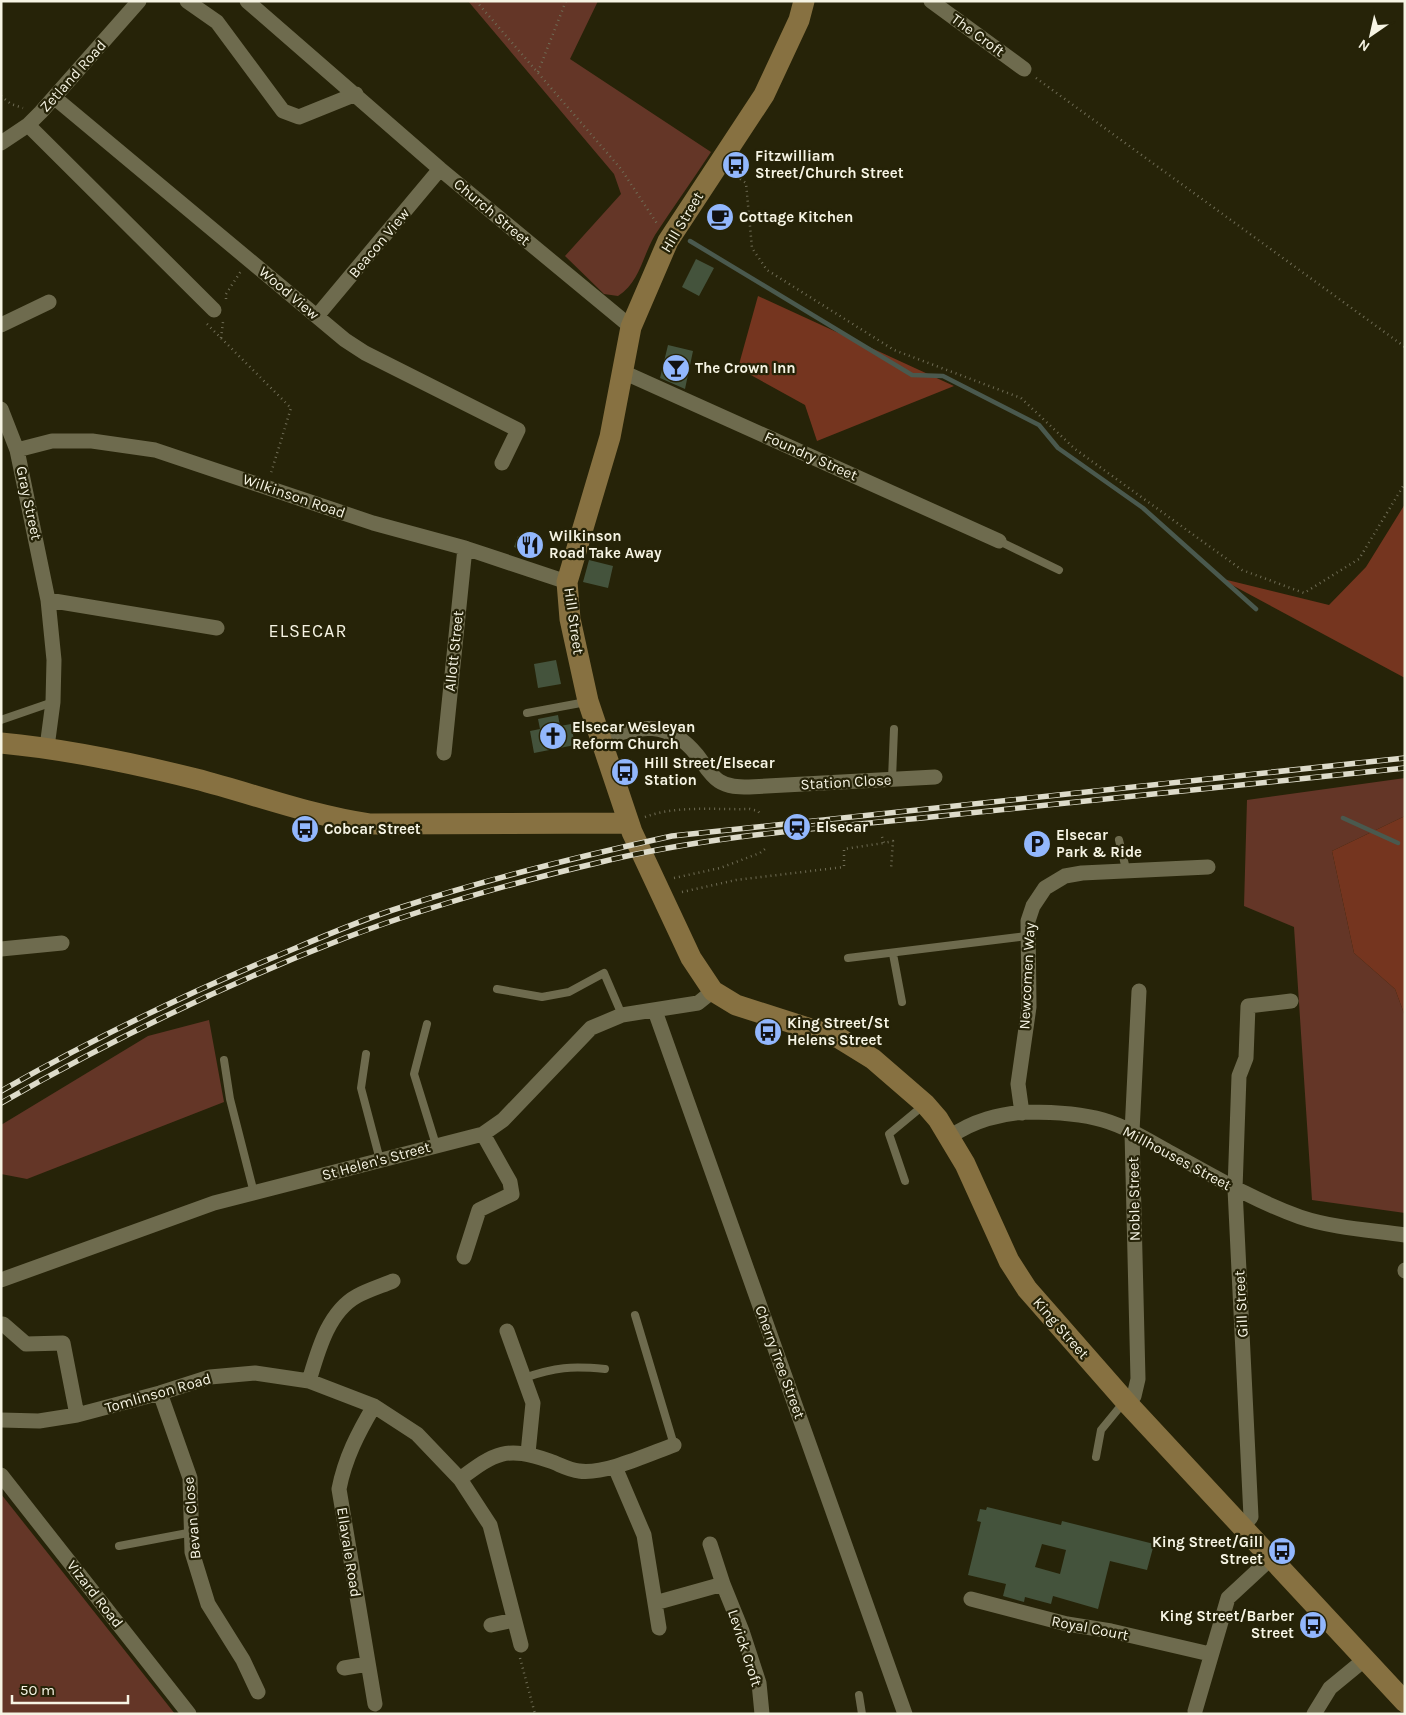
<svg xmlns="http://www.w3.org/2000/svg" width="1406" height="1715" font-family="Karla,sans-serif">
  <rect width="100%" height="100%" fill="#262308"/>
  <path fill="#643627" d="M468,1H598L570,59L711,152C693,180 673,207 655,235C642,257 640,282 618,296L604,294L565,256L621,194L614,174Z
    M1405,778V816L1332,851L1354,953L1395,989L1405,1016V1213L1312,1200L1294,927L1244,906L1247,800Z
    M209,1020L224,1102L27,1179L1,1174V1125L148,1036Z
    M1,1494L175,1714H1Z"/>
  <path fill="#75351f" d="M758,296L954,386L817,441L805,405L738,368Z
    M1405,504V678L1219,578L1329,605L1366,567Z
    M1405,816V1016L1395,989L1354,953L1332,851Z"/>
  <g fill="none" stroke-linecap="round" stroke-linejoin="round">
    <path stroke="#4a594e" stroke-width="4.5" d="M690,241L912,375L943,376L1039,425L1058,448L1143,508L1256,609
      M1343,818L1398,843"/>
  </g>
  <path fill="#44533c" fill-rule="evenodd" d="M717,204L733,217L722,230L706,217Z
    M696,259L714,268L699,296L682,287Z
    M668,345L693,351L685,389L660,378Z
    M518,536L542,544L539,555L514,547Z
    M589,560L613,566L608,588L583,582Z
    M556,660L561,684L538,688L534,664Z
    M558,715L560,726L571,724L575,745L534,753L530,731L540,729L538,719Z
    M987,1507L1061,1525L1062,1521L1154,1544L1147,1570L1110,1561L1098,1609L1053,1596L1051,1604L1025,1597L1024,1602L1003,1596L1006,1584L968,1575L981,1522L977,1521L980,1509L986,1510ZM1042,1544L1066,1550L1060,1574L1035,1567Z"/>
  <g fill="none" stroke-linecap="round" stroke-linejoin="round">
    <path stroke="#6f6c55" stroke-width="2.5" stroke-dasharray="1 4" stroke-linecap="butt" d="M476,1L621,169L658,225
      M538,72L566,1
      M1036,78L1405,347
      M1,96L11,104L23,108
      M732,173L746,183L752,248L767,270L894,350L1021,398L1075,449L1242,570L1304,593L1359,559L1405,483
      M226,299V294L241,271
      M207,324L291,408L271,473
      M221,338L223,322
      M645,817C677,805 716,810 750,809L758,811L761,815
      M882,837L884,843L893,841L891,869
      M674,878L720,868L760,853L765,849
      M682,892L736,880L844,867V849L884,843
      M520,1658L535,1714"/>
    <path stroke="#6e6b4e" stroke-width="8" d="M999,541L1059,570
      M527,713L586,702
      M1,720L53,702
      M892,779L894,729
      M1119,840L1126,869
      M893,954L902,1002
      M848,958L1027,936
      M497,989L542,997L569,992L604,973L622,1015
      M427,1024L414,1074L436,1145
      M366,1054L361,1088L380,1160
      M224,1060L230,1099L254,1193
      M905,1181L889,1134L924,1105
      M635,1315L674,1445
      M524,1378C556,1367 571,1366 605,1369
      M1096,1457L1101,1430L1124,1402
      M119,1546L193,1532
      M859,1695L862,1714"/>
    <path stroke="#6e6b4e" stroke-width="15" d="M187,1L217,22L283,111L299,117L356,94
      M247,1L440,169L631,327
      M931,1L1024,69
      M55,98L345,340L365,353L518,430L502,463
      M28,125L214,310
      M1,143L28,125L41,112L139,1
      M317,316L440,169
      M1,325L49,302
      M623,372L999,541
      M1,409L17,450L48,600L54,660L53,702L47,747
      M17,450L52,441H92L155,450L373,523L465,548L567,582
      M48,600L217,628
      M601,739C639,725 669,720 697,755C704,764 710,775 719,781C728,787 739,787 749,787L935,777
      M444,753L465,548
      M1,949L62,943
      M655,1011L905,1714
      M1022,1113L1018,1084L1029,1007L1028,921L1033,906L1045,888L1065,876L1082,873L1208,867
      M950,1137C972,1121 1001,1113 1028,1112C1053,1112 1079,1113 1103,1120C1127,1127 1149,1141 1171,1153C1213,1176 1255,1201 1300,1217C1333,1228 1370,1230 1405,1235
      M464,1257L479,1210L512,1194L510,1182L483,1134
      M1405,1270V1271
      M1,1280L214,1203L483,1134L503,1120L591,1028L622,1015L698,1003L713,991
      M3,1324L26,1344L63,1343L77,1415
      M507,1331L533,1403L528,1453
      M309,1381C318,1351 328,1312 357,1296C368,1290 381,1286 393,1281
      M160,1393L190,1478L192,1552L208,1604L243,1660L258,1692
      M1127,1403L1134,1396L1138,1379L1132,1132L1139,991
      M374,1406C358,1433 345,1458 339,1489L375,1704
      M1,1420L39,1421L77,1415L160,1393L210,1377L255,1373L309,1381L374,1406L417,1434L460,1479L490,1525L521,1645
      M615,1467L644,1535L655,1603L723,1584L742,1631L759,1683L762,1714
      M1,1475L189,1714
      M460,1479C496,1452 506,1446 550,1461C559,1464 569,1470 579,1471C604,1475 649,1454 674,1445
      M1242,1528L1251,1517L1235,1189L1239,1076L1246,1058L1248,1006L1291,1001
      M710,1544L723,1584
      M971,1599L1067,1624L1111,1631L1210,1654
      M655,1603L659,1628
      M491,1625L514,1620
      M344,1668L368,1664
      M1195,1711L1228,1598L1270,1559
      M1314,1714L1330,1688L1364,1660"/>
    <path stroke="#877141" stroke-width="21" d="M804,1L799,20L764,95L668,241L631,327L610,437L567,582L570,619L588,701L632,832L691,958L713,991L736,1005L839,1038L873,1059L925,1104L938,1119L965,1164L1009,1261L1027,1289L1127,1403L1405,1702
      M1,743C66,749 132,763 196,779C254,794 309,815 369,824L629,823"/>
    <g stroke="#dddbca" stroke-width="5.5">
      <path id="rail" d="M1,1091C89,1041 179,997 272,958C315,940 357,921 402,907C490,878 581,856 672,836L1405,758
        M1,1103C111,1040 226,984 345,938C426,907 512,883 597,863C706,836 820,828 931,817C1089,801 1247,784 1405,768"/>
    </g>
    <use href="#rail" stroke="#262308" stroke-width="4" stroke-dasharray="11" stroke-linecap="butt"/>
  </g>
  <defs>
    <g id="bus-disc" transform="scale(1.4375)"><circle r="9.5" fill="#92b7fd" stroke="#262308"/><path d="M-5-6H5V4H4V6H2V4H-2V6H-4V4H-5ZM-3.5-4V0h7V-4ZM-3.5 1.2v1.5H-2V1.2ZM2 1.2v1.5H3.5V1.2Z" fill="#111"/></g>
    <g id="cafe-disc" transform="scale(1.4375)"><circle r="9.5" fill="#92b7fd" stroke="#262308"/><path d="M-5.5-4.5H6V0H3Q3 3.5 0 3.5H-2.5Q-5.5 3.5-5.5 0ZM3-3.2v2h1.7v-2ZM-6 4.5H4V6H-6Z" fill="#111"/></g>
    <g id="bar-disc" transform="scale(1.4375)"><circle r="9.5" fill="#92b7fd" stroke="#262308"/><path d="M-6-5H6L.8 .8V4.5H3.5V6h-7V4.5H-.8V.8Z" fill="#111"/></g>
    <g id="restaurant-disc" transform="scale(1.4375)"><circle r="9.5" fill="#92b7fd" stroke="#262308"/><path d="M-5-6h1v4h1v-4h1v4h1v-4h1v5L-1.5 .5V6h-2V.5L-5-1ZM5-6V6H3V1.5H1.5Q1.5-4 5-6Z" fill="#111"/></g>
    <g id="church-disc" transform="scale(1.4375)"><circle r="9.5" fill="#92b7fd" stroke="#262308"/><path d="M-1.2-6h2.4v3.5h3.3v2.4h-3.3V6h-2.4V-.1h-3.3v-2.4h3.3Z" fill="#111"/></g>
    <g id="station-disc" transform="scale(1.4375)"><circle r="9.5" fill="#92b7fd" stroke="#262308"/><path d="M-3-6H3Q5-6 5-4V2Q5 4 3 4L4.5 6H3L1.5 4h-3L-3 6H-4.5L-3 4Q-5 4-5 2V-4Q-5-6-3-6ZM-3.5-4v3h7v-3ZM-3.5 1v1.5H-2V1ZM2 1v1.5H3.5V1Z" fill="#111"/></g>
    <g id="parking-disc" transform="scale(1.4375)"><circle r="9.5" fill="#92b7fd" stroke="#262308"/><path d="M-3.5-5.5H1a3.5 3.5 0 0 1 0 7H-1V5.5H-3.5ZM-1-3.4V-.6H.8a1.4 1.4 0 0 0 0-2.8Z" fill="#111"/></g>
  </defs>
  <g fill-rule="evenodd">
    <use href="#bus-disc" x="736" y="165"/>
    <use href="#cafe-disc" x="720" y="217"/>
    <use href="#bar-disc" x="676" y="368"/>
    <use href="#restaurant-disc" x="530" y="545"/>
    <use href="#church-disc" x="553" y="736"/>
    <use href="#bus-disc" x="625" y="772"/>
    <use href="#station-disc" x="797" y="827"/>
    <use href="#bus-disc" x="305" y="829"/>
    <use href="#parking-disc" x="1037" y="844"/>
    <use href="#bus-disc" x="768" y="1032"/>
    <use href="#bus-disc" x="1282" y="1551"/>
    <use href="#bus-disc" x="1313" y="1625"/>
  </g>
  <g text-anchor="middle" stroke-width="4.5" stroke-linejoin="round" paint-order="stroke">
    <g font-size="15" fill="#f6f4e4" stroke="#262308">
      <text transform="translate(978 35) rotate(36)" y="5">The Croft</text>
      <text transform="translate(73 76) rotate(-48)" y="5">Zetland Road</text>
      <text transform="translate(492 212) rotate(40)" y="5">Church Street</text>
      <text transform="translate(682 222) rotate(-59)" y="5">Hill Street</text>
      <text transform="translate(379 243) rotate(-50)" y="5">Beacon View</text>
      <text transform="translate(289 293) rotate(40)" y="5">Wood View</text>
      <text transform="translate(811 456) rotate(24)" y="5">Foundry Street</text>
      <text transform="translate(294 496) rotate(19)" y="5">Wilkinson Road</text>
      <text transform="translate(29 503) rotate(78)" y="5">Gray Street</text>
      <text transform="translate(574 621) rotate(82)" y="5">Hill Street</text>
      <text transform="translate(454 651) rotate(-84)" y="5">Allott Street</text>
      <text transform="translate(846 782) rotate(-3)" y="5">Station Close</text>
      <text transform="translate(1027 976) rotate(-87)" y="5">Newcomen Way</text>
      <text transform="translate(1177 1158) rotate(28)" y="5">Millhouses Street</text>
      <text transform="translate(376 1161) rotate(-15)" y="5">St Helen's Street</text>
      <text transform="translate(1134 1199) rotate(-91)" y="5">Noble Street</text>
      <text transform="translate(1241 1304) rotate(-93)" y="5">Gill Street</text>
      <text transform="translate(1061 1328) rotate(49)" y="5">King Street</text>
      <text transform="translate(780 1362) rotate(70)" y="5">Cherry Tree Street</text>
      <text transform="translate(158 1393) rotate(-16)" y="5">Tomlinson Road</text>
      <text transform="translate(192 1518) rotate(-95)" y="5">Bevan Close</text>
      <text transform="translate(349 1552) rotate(81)" y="5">Ellavale Road</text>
      <text transform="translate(95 1594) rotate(52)" y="5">Vizard Road</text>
      <text transform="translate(1090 1628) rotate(11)" y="5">Royal Court</text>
      <text transform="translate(745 1648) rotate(72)" y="5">Levick Croft</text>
    </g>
    <g font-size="15" font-weight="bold" fill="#f6f4e4" stroke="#262308" text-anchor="start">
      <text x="755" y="161">Fitzwilliam<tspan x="755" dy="17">Street/Church Street</tspan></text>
      <text x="739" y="222">Cottage Kitchen</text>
      <text x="695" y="373">The Crown Inn</text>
      <text x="549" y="541">Wilkinson<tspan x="549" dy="17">Road Take Away</tspan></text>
      <text x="572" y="732">Elsecar Wesleyan<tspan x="572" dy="17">Reform Church</tspan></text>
      <text x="644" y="768">Hill Street/Elsecar<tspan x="644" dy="17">Station</tspan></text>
      <text x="816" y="832">Elsecar</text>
      <text x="324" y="834">Cobcar Street</text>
      <text x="1056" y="840">Elsecar<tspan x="1056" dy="17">Park &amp; Ride</tspan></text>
      <text x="787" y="1028">King Street/St<tspan x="787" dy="17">Helens Street</tspan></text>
      <text x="1263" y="1547" text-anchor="end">King Street/Gill<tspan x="1263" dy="17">Street</tspan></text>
      <text x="1294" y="1621" text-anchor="end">King Street/Barber<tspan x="1294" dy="17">Street</tspan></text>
    </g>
    <g font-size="18" letter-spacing="1" fill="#f6f4e4" stroke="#262308">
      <text x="308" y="637">ELSECAR</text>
    </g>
  </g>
  <rect width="1406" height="1715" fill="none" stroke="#f6f4e4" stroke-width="5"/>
  <g transform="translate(1371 35) rotate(214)" stroke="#262308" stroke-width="4" paint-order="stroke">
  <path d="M0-4L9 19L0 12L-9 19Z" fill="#f6f4e4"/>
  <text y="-8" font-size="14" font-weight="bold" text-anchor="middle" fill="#f6f4e4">N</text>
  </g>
  <path d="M12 1695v8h116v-8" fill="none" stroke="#f6f4e4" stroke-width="2.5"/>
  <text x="20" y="1695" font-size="15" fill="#f6f4e4" stroke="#262308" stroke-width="4" paint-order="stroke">50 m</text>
</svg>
